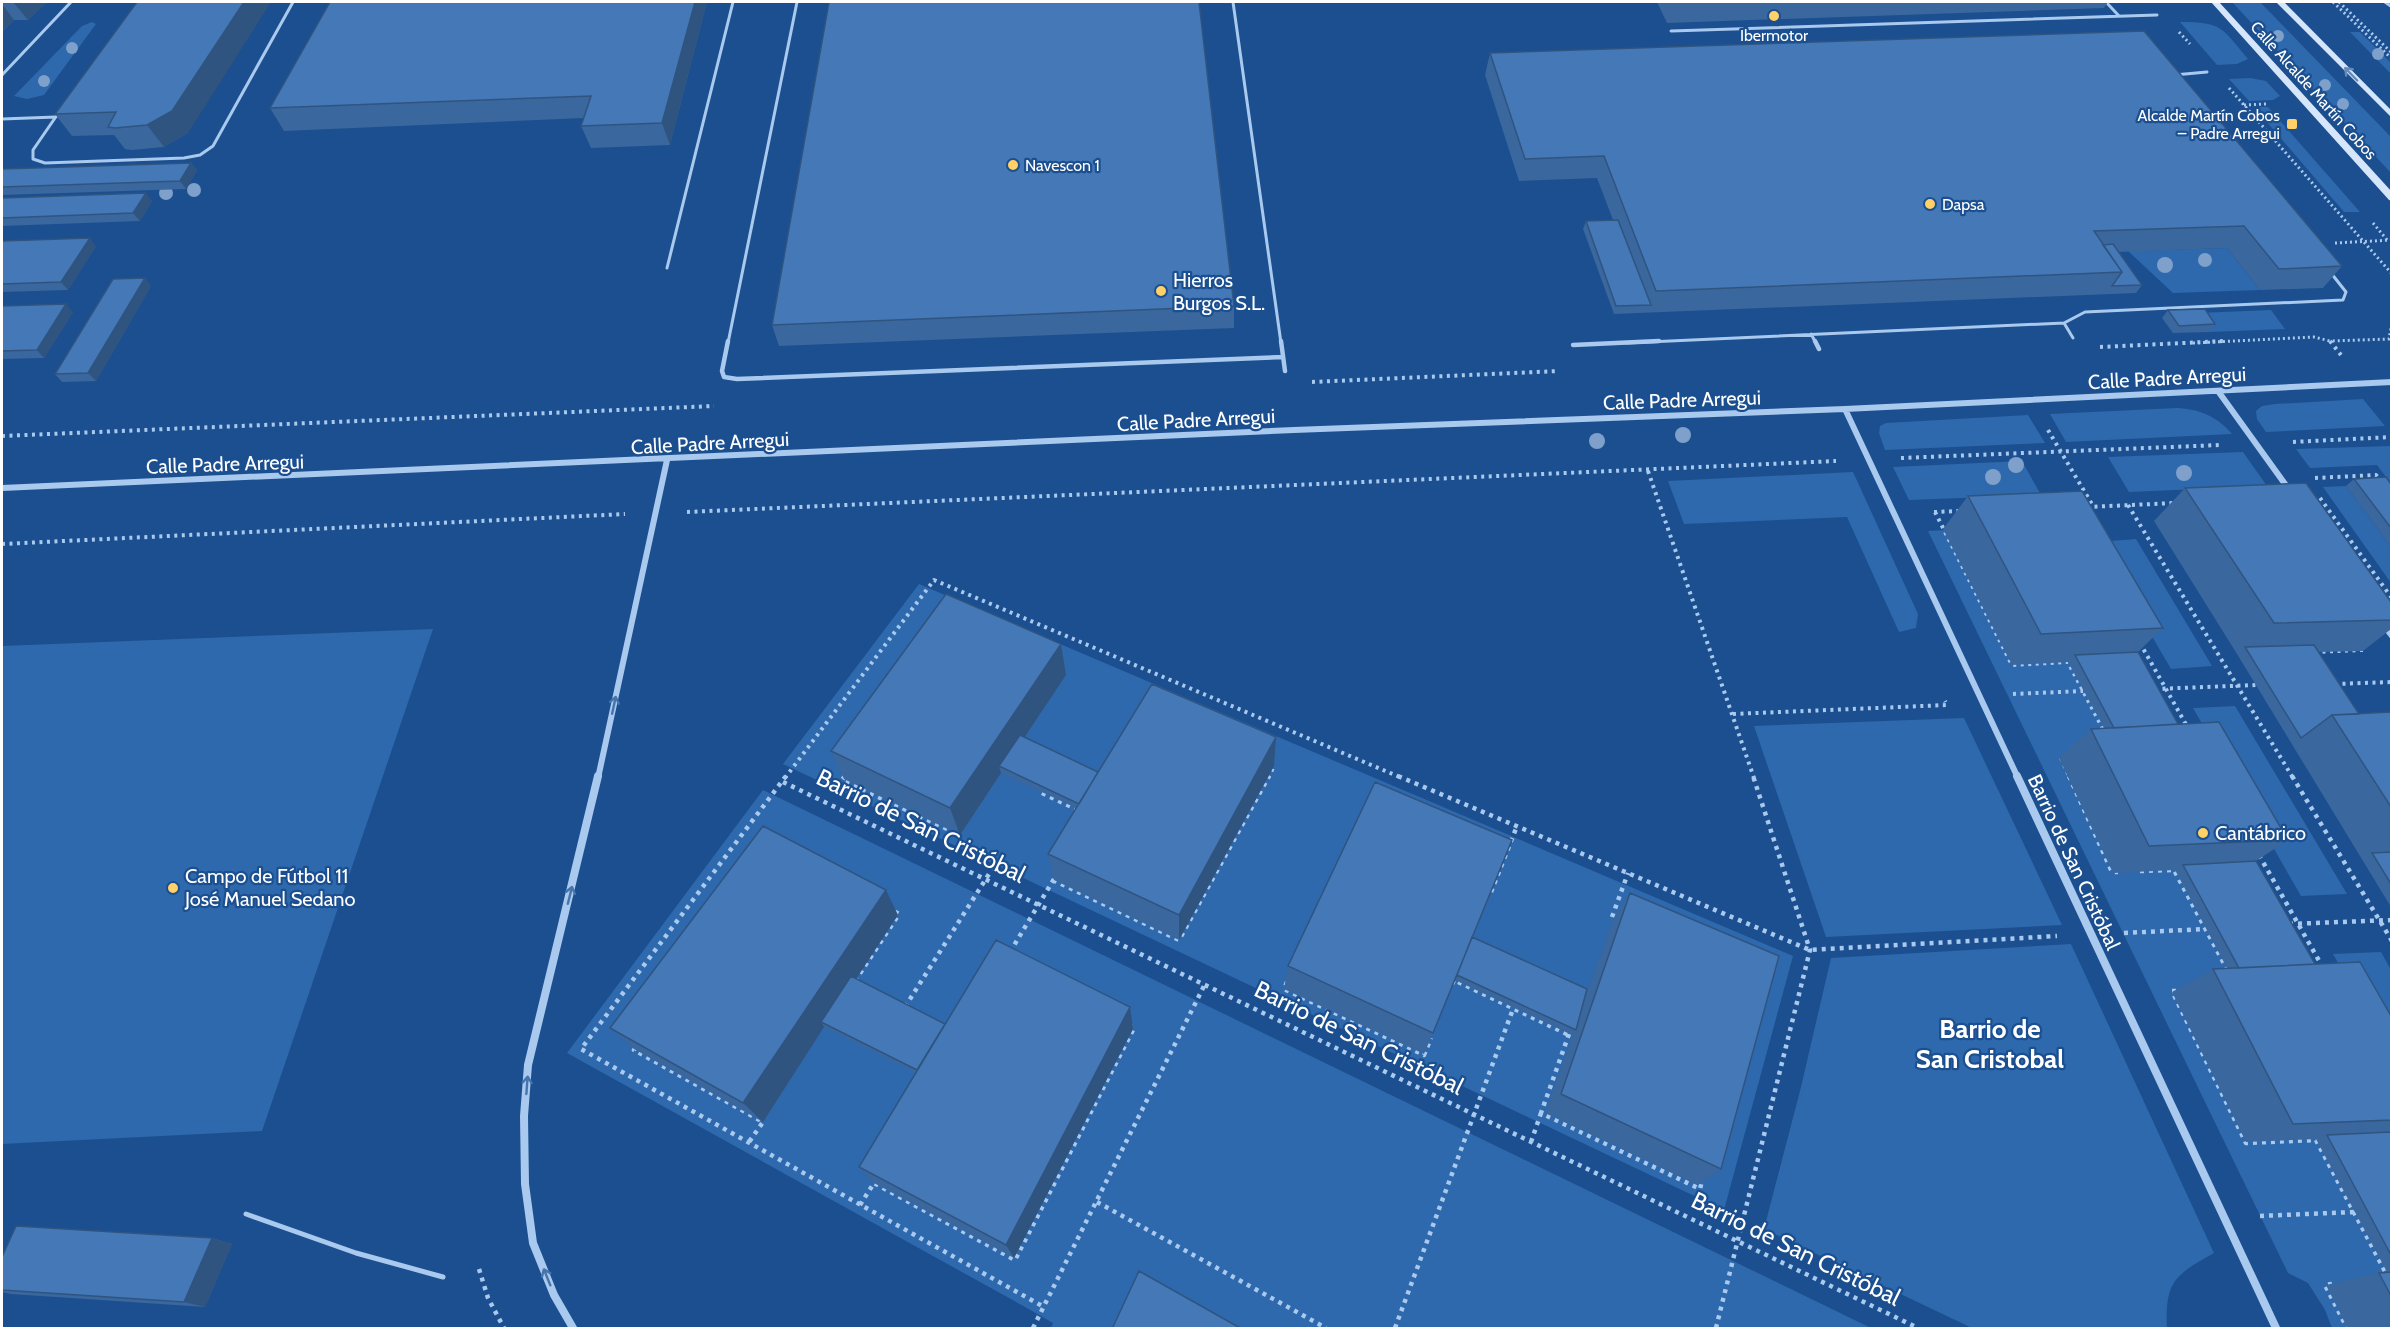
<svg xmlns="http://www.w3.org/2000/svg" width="2393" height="1330" font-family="Cabin,sans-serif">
  <rect width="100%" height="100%" fill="#1b4f8f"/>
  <path fill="#2e69ad" d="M2232,2H2260L2391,137V173Z
    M92,22L96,24L44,95L27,99L14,96L82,26Z
    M2180,22C2223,22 2222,28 2248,59L2237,64L2217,65Z
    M2350,32H2360L2391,63V74Z
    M2250,78L2266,81L2280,96L2273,100L2249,101L2229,79Z
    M2254,107H2268L2360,212H2344Z
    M2227,248L2260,290L2173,293L2128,251Z
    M2271,310L2285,329L2209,332L2197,313Z
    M2363,399L2385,426L2266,432L2257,419L2256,411L2262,406L2275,404Z
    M2177,408C2199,409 2217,416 2232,434L2066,442L2050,414Z
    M2028,415L2045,443L1885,450L1879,433L1880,426L1886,423Z
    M2391,446V484L2377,465L2310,468L2296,449Z
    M2243,452L2267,486L2129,492L2108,457Z
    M2022,461L2041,495L1909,500L1893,467Z
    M1853,472L1918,614L1916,628L1899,632L1847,517L1684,524L1668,481Z
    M2346,486L2391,547V583L2323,487Z
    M2054,524L2391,1125V1328H2332L2325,1310L2308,1283L2288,1273L1928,531Z
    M2136,539L2212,666L2171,669L2097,542Z
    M919,584L1793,956L1724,1210L783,764Z
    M433,629L262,1131L2,1144V646Z
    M2235,706L2347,894L2301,896L2193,708Z
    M1964,718L2062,925L1826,937L1754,726Z
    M763,790L1871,1328H1051L1053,1323L1025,1307L567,1053Z
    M2071,944L2214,1253C2175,1275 2165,1281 2167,1328H1972L1764,1229L1801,1087L1831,958Z
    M2381,952L2391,970V1056L2333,954Z"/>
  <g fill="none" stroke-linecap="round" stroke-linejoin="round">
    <path stroke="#a9c9ee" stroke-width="3" stroke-dasharray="2 3" stroke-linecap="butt" d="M2333,2L2392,59
      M2339,2L2392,53
      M2179,32L2190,44
      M2229,88L2392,274
      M2244,105L2266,104
      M2373,223L2388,241
      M2335,243L2392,240
      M2193,343L2314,337L2330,341
      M2331,343L2330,341L2389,339L2392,323"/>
    <path stroke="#a9c9ee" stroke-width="4" stroke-dasharray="3 4.5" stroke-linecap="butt" d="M2330,341L2341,355
      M2100,347L2225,341
      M1312,382L1559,371
      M2048,430L2093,506
      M2,436L714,406
      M2293,442L2392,437
      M1901,458L2220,445
      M1648,471L1754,778
      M2315,478L2376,475L2380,480
      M2320,498L2391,597
      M2128,505L2293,778
      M2087,507L2175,503
      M687,512L1836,461
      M1934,512L1959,511
      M1935,512L2012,665L2068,662L2104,731
      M2,544L625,514
      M2140,643L2188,728
      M2315,652L2363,650
      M2335,684L2392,682
      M2155,689L2256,685
      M2013,694L2083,691
      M1733,714L1947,705L1945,701
      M2061,758L2070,778
      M785,778L934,580L1402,778
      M1268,778L1274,766L1270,764"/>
    <path stroke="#a9c9ee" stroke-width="4.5" stroke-dasharray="4 5" stroke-linecap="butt" d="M786,776L581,1049L1044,1307
      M845,776L842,780L960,835
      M1398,776L1810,950L2057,936
      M2069,776L2112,872H2118
      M2292,776L2392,941
      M783,782L1918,1328
      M1042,793L1078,810
      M2259,855L2322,966
      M2140,871L2174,870L2228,971
      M1053,880L1179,940L1269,776
      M1491,892L1517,826
      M1612,917L1628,873
      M2289,924L2392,920
      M2124,933L2206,929
      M1010,952L1054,879
      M855,981L899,914L893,911
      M1287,982L1284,989L1424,1055L1431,1038
      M1452,984L1454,980L1569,1035
      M2176,991H2172L2246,1143L2316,1140L2388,1277
      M905,1007L994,866
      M1569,1034L1541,1113L1700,1189L1702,1181
      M636,1047L634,1050L763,1122L749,1142
      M1531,1142L1541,1113
      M1097,1202L1326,1328
      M860,1205L874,1183L1015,1260L1134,1028L1130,1026
      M2260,1216L2354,1212
      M479,1269L488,1298L504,1328
      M2332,1284L2325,1285L2347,1328
      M1033,1328L1205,984
      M1395,1328L1513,1009
      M1716,1328L1810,950L1753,776"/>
    <path stroke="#a9c9ee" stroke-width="3" d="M1233,2L1281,343
      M2106,2L2119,16
      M2385,2L2392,7
      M1671,31L2157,15
      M2,75L71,2
      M2174,75L2207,72
      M55,118L33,150V159L45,163L184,158L200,155L213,146L293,2
      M2,119L56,117
      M667,268L733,2
      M2064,323L2073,338
      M1811,334L1816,343
      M728,343L797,2
      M1626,343L2064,323L2085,312L2343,300L2346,292L2331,273"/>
    <path stroke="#a9c9ee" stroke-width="4.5" d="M728,341L722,371L724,377L737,379L1283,357
      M1281,341L1285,371
      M1815,341L1819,349
      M1573,345L1659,341"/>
    <path stroke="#a9c9ee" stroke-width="5" d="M246,1214L356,1253L443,1277"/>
    <path stroke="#a9c9ee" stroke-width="6" d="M2218,391L2290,491
      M1845,409L2018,778
      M2,488L1294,430L1845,409L2392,382
      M2385,627L2392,636
      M598,778L667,460"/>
    <path stroke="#a9c9ee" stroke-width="8" d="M2017,776L2276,1328
      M573,1328L554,1295L533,1243L525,1184L524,1116L528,1065L598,776"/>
    <path fill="#d6e6fa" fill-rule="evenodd" d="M2211,2H2219L2392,192V201L2389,200Z
      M2276,2H2284L2392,111V118Z"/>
  </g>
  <g fill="#7ea0ca">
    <circle cx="2278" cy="36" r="6"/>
    <circle cx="72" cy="48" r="6"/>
    <circle cx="2378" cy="54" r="6"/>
    <circle cx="44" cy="81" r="6"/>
    <circle cx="2325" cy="85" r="6"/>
    <circle cx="2343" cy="104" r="6"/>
    <circle cx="194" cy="190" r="7"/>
    <circle cx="166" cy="193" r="7"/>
    <circle cx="2205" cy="260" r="7"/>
    <circle cx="2165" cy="265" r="8"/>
    <circle cx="1683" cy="435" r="8"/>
    <circle cx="1597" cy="441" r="8"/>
    <circle cx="2016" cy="465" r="8"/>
    <circle cx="2184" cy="473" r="8"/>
    <circle cx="1993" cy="477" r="8"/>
  </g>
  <path fill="#3a679d" d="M2,2H47L28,20H14L2,32Z
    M137,2L188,133L164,147L132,150L125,149L114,135L72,136L55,114Z
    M707,2L670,145L591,148L581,126L584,118L284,131L270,108Z
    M1657,2H2108L2104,8L1667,23Z
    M2144,31L2342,266L2323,288L2260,290L2227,248L2118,252L2142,285L2136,293L1614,314L1583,229L1586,221L1613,220L1597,178L1519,181L1485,75L1490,53Z
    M191,163L197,170L186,189L2,195V169Z
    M2,198L152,201L140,221L2,226Z
    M2,241L96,246L68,290L2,292Z
    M151,286L96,381L62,382L55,374Z
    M2,306L73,312L44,358L2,359Z
    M1234,306V328L779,346L772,325Z
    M2168,310L2215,324L2209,332L2173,333L2162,318Z
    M2354,479L2391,484V547L2346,486Z
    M2185,488L2391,602V629L2363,651L2318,652L2359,714L2391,712V907L2237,654L2154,521Z
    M1968,496L2163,628L2138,652L2178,724L2288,840L2256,861L2315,964L2391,1016V1329H2348L2326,1285L2379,1273L2387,1272L2316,1139L2246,1142L2172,992L2213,969L2227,968L2175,870L2113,873L2059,758L2091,729L2104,728L2068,662L2012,665L1943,529Z
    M1066,675L1025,737L1098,772L1274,766L1179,940L1054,880L1048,854L1076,808L1001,773L960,835L844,779L831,751Z
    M1630,893L1721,1169L1698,1185L1545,1113L1573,1033L1572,1035L1455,980L1433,1033L1424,1054L1284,989L1288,966L1472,937L1580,1013L1614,918Z
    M898,915L856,978L945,1024L1130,1007L1133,1029L1014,1258L874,1183L859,1167L916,1073L824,1027L763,1122L634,1049L610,1028Z
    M212,1238L232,1244L205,1307L11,1294L2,1292V1257Z"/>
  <path fill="#305480" d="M13,2H47L28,20Z
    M244,2H271L188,133L164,147L147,125Z
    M695,2H707L670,145L662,123Z
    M2,4L14,20L2,32Z
    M191,163L197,170L186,189L180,181Z
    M146,193L152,201L140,221L133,213Z
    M90,238L96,246L68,290L61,282Z
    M145,278L151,286L96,381L88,373Z
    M66,304L73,312L44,358L37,350Z
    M1061,644L1066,675L1004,768L999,766L1001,773L960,835L950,808Z
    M1276,737L1274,766L1179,940V915Z
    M886,890L898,915L826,1025L821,1022L824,1027L763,1122L743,1103Z
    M1130,1007L1133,1029L1014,1258L1006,1245Z
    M212,1238L232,1244L205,1307L184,1302Z"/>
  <path fill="#4478b7" stroke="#305480" stroke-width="1.5" d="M137,2H244L172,111L147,125L115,128L108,127L116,112L55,114Z
    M330,2H695L662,123L581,126L591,96L270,108Z
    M829,2H1199L1234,306L772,325Z
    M2144,31L2342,266L2279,269L2244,226L2094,231L2122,272L1656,291L1604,156L1525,159L1490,53Z
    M191,163L180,181L2,187V169Z
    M146,193L133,213L2,218V198Z
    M1618,220L1651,305L1616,306L1586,221Z
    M90,238L61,282L2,284V241Z
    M2113,244L2142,285L2112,286L2122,272L2103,245Z
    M145,278L88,373L55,374L113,279Z
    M66,304L37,350L2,351V306Z
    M2205,309L2215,324L2179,326L2168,310Z
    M2386,477L2391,484V528L2354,479Z
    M2306,483L2391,602V620L2274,623L2185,488Z
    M2082,491L2163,628L2041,634L1968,496Z
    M946,594L1061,644L950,808L831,751Z
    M2314,645L2359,714L2332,715L2301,738L2245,647Z
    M2138,652L2178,724L2114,728L2075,655Z
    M1152,684L1276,737L1179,915L1048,854Z
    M2391,712V807L2332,715Z
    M2219,722L2288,840L2149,846L2091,729Z
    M1020,735L1098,772L1079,804L999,766Z
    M1375,782L1512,840L1433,1033L1288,966Z
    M763,826L886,890L743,1103L610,1028Z
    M2391,852V884L2372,853Z
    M2256,861L2315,964L2239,968L2183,865Z
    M1630,893L1779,956L1721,1169L1561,1094Z
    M1472,937L1587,989L1576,1030L1457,975Z
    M996,940L1130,1007L1006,1245L859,1167Z
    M2360,962L2391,1016V1120L2293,1124L2213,969Z
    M851,976L945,1024L917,1070L821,1022Z
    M2391,1132V1255L2327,1135Z
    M16,1226L212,1238L184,1302L2,1290V1257Z
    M1139,1271L1242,1329H1112Z
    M2391,1272V1296L2379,1273Z"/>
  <defs><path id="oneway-shaft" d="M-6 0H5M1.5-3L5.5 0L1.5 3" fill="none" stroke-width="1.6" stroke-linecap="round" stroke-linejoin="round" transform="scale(1.5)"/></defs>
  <use stroke="#668bba" href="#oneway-shaft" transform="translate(2351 74) rotate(-134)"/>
  <g stroke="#4674ac">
    <use href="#oneway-shaft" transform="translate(614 705) rotate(-78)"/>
    <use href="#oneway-shaft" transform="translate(570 895) rotate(-76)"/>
    <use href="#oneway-shaft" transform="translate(527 1085) rotate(-86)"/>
    <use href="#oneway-shaft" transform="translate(547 1277) rotate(-112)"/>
  </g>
  <g fill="#ffd166" stroke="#1b4f8f" stroke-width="2">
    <circle cx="1774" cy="16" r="6"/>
    <rect x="2286" y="118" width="12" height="12" rx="3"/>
    <circle cx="1013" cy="165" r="6"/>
    <circle cx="1930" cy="204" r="6"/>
    <circle cx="1161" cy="291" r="6"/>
    <circle cx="2203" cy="833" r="6"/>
    <circle cx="173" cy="888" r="6"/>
  </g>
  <g text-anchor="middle" stroke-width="4.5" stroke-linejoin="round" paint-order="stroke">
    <g font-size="16" fill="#fff" stroke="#1b4f8f" text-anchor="start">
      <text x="1774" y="41" text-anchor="middle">Ibermotor</text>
      <text x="2280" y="121" text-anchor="end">Alcalde Martín Cobos<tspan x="2280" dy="18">– Padre Arregui</tspan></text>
      <text x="1025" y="171">Navescon 1</text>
      <text x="1942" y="210">Dapsa</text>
    </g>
    <g font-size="16" fill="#fff" stroke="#1b4f8f">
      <text transform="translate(2314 90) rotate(48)" y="6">Calle Alcalde Martín Cobos</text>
    </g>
    <g font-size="20" fill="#fff" stroke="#1b4f8f" text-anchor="start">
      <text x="1173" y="287">Hierros<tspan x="1173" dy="23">Burgos S.L.</tspan></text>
      <text x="2215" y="840">Cantábrico</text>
      <text x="185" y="883">Campo de Fútbol 11<tspan x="185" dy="23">José Manuel Sedano</tspan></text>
    </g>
    <g font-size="20" fill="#fff" stroke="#1b4f8f">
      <text transform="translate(2167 378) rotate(-3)" y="7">Calle Padre Arregui</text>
      <text transform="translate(1682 400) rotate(-2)" y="7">Calle Padre Arregui</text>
      <text transform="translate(1196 420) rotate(-3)" y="7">Calle Padre Arregui</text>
      <text transform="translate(710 443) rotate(-3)" y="7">Calle Padre Arregui</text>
      <text transform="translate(225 464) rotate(-2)" y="7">Calle Padre Arregui</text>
      <text transform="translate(2074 862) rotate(65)" y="7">Barrio de San Cristóbal</text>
    </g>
    <g font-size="24" fill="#fff" stroke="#1b4f8f">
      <text transform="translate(921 826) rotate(26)" y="8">Barrio de San Cristóbal</text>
      <text transform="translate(1359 1038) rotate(26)" y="8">Barrio de San Cristóbal</text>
      <text transform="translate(1796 1249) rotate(26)" y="8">Barrio de San Cristóbal</text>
    </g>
    <g font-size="26" font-weight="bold" fill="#fff" stroke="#1b4f8f">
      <text x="1990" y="1038">Barrio de<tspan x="1990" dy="30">San Cristobal</tspan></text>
    </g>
  </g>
  <rect width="2393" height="1330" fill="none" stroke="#ffffff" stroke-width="6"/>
</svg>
